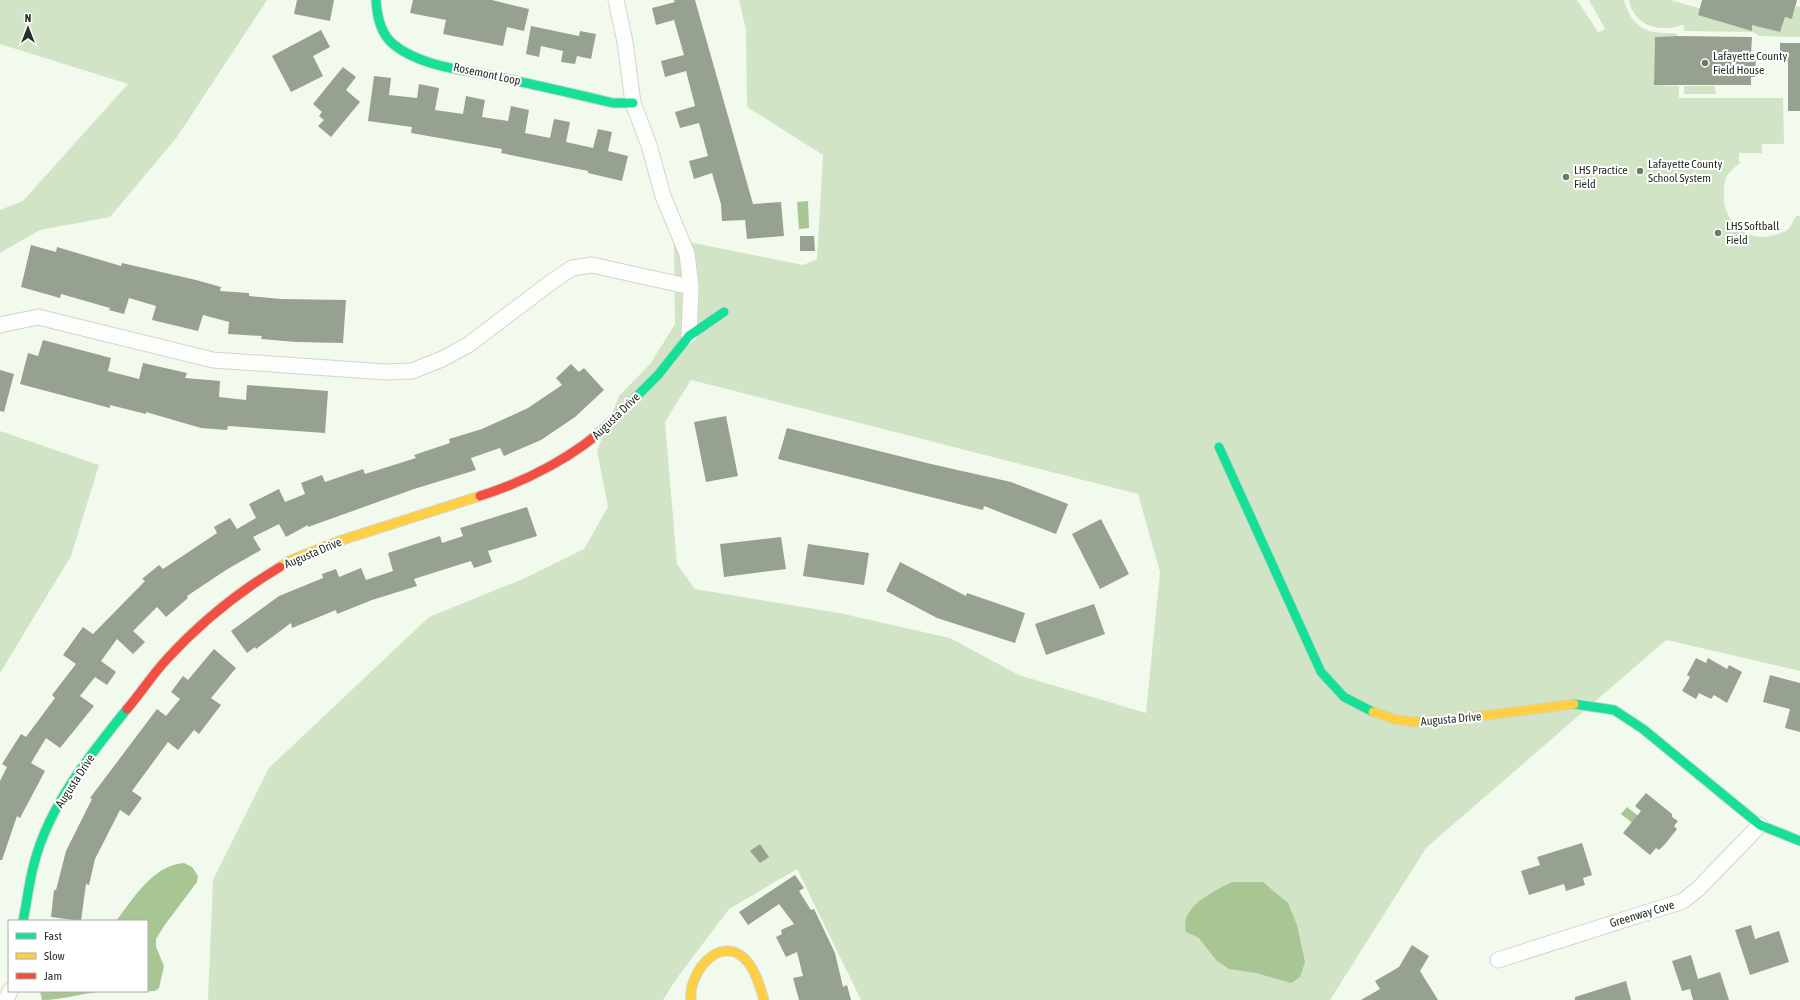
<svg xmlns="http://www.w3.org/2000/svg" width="1800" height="1000" font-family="'Asap Condensed',sans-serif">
  <rect width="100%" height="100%" fill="#f2faee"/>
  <path fill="#d2e4c6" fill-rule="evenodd" d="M0,0H267L177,137L110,217L40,230L0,253V210L23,201L128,84L0,44Z
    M739,0H1577L1598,32L1605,29L1589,0H1624C1628,16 1638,30 1655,32C1663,34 1670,32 1677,34V36L1655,37L1654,85L1679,86V98H1783L1784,144H1762V153H1739V162H1741C1738,165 1733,168 1730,172C1725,177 1724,185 1724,192C1721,219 1746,244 1774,235C1780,234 1786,232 1790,227C1792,224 1794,219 1796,216H1800V671L1666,640L1426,848L1330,1000H861L797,869L729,909L677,978L663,1000H208L213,880L269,768L429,617L525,578L584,549L608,507L597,451L619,396L651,363L675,324L674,239L803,265L817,259L823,155L747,107L746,30ZM691,380L1138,494L1160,572L1146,713L1019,675L950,638L839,613L695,589L677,564L665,422Z
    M1629,0H1671L1780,32L1785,17L1792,19L1796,6L1800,7V37L1760,36L1753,32L1684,31V25C1679,25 1674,28 1669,28C1649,29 1633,21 1629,0Z
    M1684,86H1715L1716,94H1684Z
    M0,431L99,465L71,556L0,673Z"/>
  <path fill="#a7c693" d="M808,201L809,228L799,229L797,202Z
    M1627,807L1642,819L1636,826L1621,814Z
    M184,863L192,867L198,876L197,882L164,926L156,939V947L164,966L159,988L155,991C136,992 117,990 98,992C80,994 61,1000 42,1000L40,991H147V921H116C133,899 153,865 184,863Z
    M1232,882H1263L1288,903L1297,925L1305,962L1300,977L1291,983L1256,973L1229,969L1216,960L1199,938L1186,932C1179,907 1214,891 1232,882Z"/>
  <path fill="#97a18f" d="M297,0H334L330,21L294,14Z
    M413,0H492L529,9L524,31L507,27L503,46L443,34L446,20L410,13Z
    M674,0H695L753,204L781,202L784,236L747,239L745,220L722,221L721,204L712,173L694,179L689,161L708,156L699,123L680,128L675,112L695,106L686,71L665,77L661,61L684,55L674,20L656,25L652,8L675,2Z
    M1702,0H1797L1792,19L1785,17L1780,32L1752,25V31L1698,15Z
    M531,26L579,36L580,31L596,34L591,59L577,56L575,64L561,62L563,51L541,46L539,57L526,54Z
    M321,30L330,47L313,56L323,76L291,92L272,56Z
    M1677,36L1752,37L1751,54H1756L1755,77H1751V85H1654L1655,37Z
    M1780,43H1800V111H1788V61H1780Z
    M343,67L356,77L346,90L360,102L331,137L318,126L324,120L319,116L322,112L313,104Z
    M374,76L391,78L389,95L417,98L419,84L439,88L435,110L463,114L466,96L485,100L482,117L508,121L511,106L529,110L525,133L550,138L554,119L570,122L566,142L593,148L598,129L612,132L608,151L628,156L622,181L588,173V171L501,153L502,149L411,133L412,127L368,121Z
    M800,236H814L815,251H800Z
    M31,245L56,252L57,247L121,266L122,263L196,280L221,287L220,291L249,293V296L282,299L346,300L343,343L296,342L261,339L262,336L228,334L229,322L203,315L198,331L152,320L156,306L129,298L124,314L109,310L110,308L61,294L60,298L21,287Z
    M43,340L111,358L108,371L139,379L143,363L187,373L185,378L220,381L219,397L246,400L247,385L328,391L325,433L228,426L227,430L201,428L146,412V414L110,405V408L20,384L28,353L38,356Z
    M571,364L579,372L584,368L604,390L575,417L541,440L504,456L500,448L471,458L476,470L414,489L308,527V525L286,537L279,524L253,537L261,550L226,570L187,596L188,598L166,617L157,607L133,631L145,642L133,654L117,639L101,661L116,672L107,685L95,677L80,696L94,706L60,748L46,738L31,763L45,771L20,818L17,816L2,860H0V781L7,767L2,764L21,734L26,737L55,698L52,695L76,664L63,655L83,627L93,634L145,581L142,579L159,565L163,569L217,533L214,527L230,518L237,529L256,518L249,504L279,489L285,502L305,494L301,483L322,475L325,482L363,469L365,474L416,458L414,455L450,443L449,439L482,429L528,408L562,385L556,378Z
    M0,370L14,374L4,412L0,411Z
    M726,416L738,476L706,482L694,422Z
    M787,428L931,464L1011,482L1068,504L1056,534L984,506L983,510L778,459Z
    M527,507L537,536L488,551L492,562L474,568L471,561L414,579L417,586L372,600L337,614L336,610L292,628L291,623L256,649L255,647L247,653L231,631L279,596L323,578L322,574L336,569L339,577L361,568L366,580L393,571L388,553L440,536L442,543L463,536L460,528Z
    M1101,519L1129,574L1100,589L1072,534Z
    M781,537L786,569L724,577L720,544Z
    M808,544L869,553L864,585L803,576Z
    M900,562L966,596L967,593L1025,613L1015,643L937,618L886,591Z
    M1094,604L1105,634L1046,655L1035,624Z
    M214,649L236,668L211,698L221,705L199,734L194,730L178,750L168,742L132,791L142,798L129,816L120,810L95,859L89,885L86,884L81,921L51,917L54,890H56L66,851L92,799L90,798L157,709L166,716L180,699L171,692L183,676L188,680Z
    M1696,658L1706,663L1708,658L1727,669L1729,665L1742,672L1727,703L1714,695L1711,699L1699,693L1696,699L1682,691L1690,677L1687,675Z
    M1770,675L1800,683V732L1785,728L1790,709L1763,702Z
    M1646,793L1672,814V817L1678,821L1674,826L1677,829L1666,843L1659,850L1656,848L1650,855L1623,833L1641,811L1635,806Z
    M1582,843L1592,875L1583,878L1585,885L1566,891L1564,884L1529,895L1521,871L1540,865L1537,857Z
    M760,844L769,857L760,863L750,851Z
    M795,875L804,888L799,891L811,910L814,909L835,953L843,987L847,985L851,1000H799L793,978L803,976L797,952L786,957L776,937L782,934L781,930L794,924L779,904L748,925L739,912Z
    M1751,925L1755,939L1779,931L1789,962L1750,975L1735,930Z
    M1412,945L1429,956L1420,971L1438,1000H1361L1380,989L1375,981L1399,967Z
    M1691,955L1698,979L1720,972L1729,1000H1693L1690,989L1682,991L1672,961Z
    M1626,981L1631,1000H1575V997Z"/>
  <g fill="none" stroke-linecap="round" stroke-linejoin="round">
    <g stroke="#d0d6cc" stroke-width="17">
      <path id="street" d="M616,0L625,42L633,103L649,145L663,196L687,254L691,287L689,336
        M0,325L38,317L213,360L386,372L412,371L442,359L468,345L550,283L572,268L592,265L691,287
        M1498,960L1683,901L1698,889L1760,825
        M6,1000L10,991"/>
    </g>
    <g stroke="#d0d6cc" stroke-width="11">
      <path id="fast" d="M376,0C377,16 380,33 393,44C422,68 468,70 503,78C540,86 576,94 613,103H633
        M611,422L658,375L689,336L724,312
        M1219,447L1321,672L1344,697L1373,712
        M1574,704L1614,710L1643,729L1760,825L1800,841
        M23,921C27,902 29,882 34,864C49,805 90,755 127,709"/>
    </g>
    <g stroke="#d0d6cc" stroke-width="11">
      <path id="slow" d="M280,567L291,560L339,541L480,496
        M1373,712L1394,719L1412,722L1450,720L1574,704
        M691,1000C688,974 718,935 744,958C755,968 760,987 764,1000"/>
    </g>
    <g stroke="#d0d6cc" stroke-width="11">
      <path id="jam" d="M480,496C525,482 578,455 611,422
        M127,709C141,693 152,675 167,659C200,623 238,592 280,567"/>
    </g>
    <use href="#street" stroke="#fdfefc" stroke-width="15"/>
    <use href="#fast" stroke="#16e098" stroke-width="9"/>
    <use href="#slow" stroke="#ffcf43" stroke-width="9"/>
    <use href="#jam" stroke="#f24e42" stroke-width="9"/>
  </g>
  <g fill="#70776c" stroke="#fff" stroke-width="1.5">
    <circle cx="1705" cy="63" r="4"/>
    <circle cx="1640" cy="171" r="4"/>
    <circle cx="1566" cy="177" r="4"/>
    <circle cx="1718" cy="233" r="4"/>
  </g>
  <g text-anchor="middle" stroke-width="4" stroke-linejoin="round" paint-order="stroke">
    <g font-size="12" fill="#2a3026" stroke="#fff" text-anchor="start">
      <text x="1713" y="60">Lafayette County<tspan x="1713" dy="14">Field House</tspan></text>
      <text x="1648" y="168">Lafayette County<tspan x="1648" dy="14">School System</tspan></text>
      <text x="1574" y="174">LHS Practice<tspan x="1574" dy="14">Field</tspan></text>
      <text x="1726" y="230">LHS Softball<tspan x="1726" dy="14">Field</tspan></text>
    </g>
    <g font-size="12" fill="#2a3026" stroke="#fff">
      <text transform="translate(487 74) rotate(12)" y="4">Rosemont Loop</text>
      <text transform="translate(616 416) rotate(-44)" y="4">Augusta Drive</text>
      <text transform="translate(313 553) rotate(-23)" y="4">Augusta Drive</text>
      <text transform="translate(1451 719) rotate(-5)" y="4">Augusta Drive</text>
      <text transform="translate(75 781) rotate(-57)" y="4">Augusta Drive</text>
      <text transform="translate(1642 914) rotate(-17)" y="4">Greenway Cove</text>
    </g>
  </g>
  <rect x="8" y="920" width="140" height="72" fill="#ffffff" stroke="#aaaca8"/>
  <rect x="16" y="933" width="20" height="6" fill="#16e098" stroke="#aaaca8"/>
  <text x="44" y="940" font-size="12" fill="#2a3026">Fast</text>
  <rect x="16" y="953" width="20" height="6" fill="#ffcf43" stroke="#aaaca8"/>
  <text x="44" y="960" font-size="12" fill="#2a3026">Slow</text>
  <rect x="16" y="973" width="20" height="6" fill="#f24e42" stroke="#aaaca8"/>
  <text x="44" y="980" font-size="12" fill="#2a3026">Jam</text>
  <g transform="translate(28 28)" stroke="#ffffff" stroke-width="3" paint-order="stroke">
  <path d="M0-3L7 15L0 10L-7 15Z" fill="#2a3026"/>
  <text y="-6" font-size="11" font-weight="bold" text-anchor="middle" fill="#2a3026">N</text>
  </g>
</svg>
